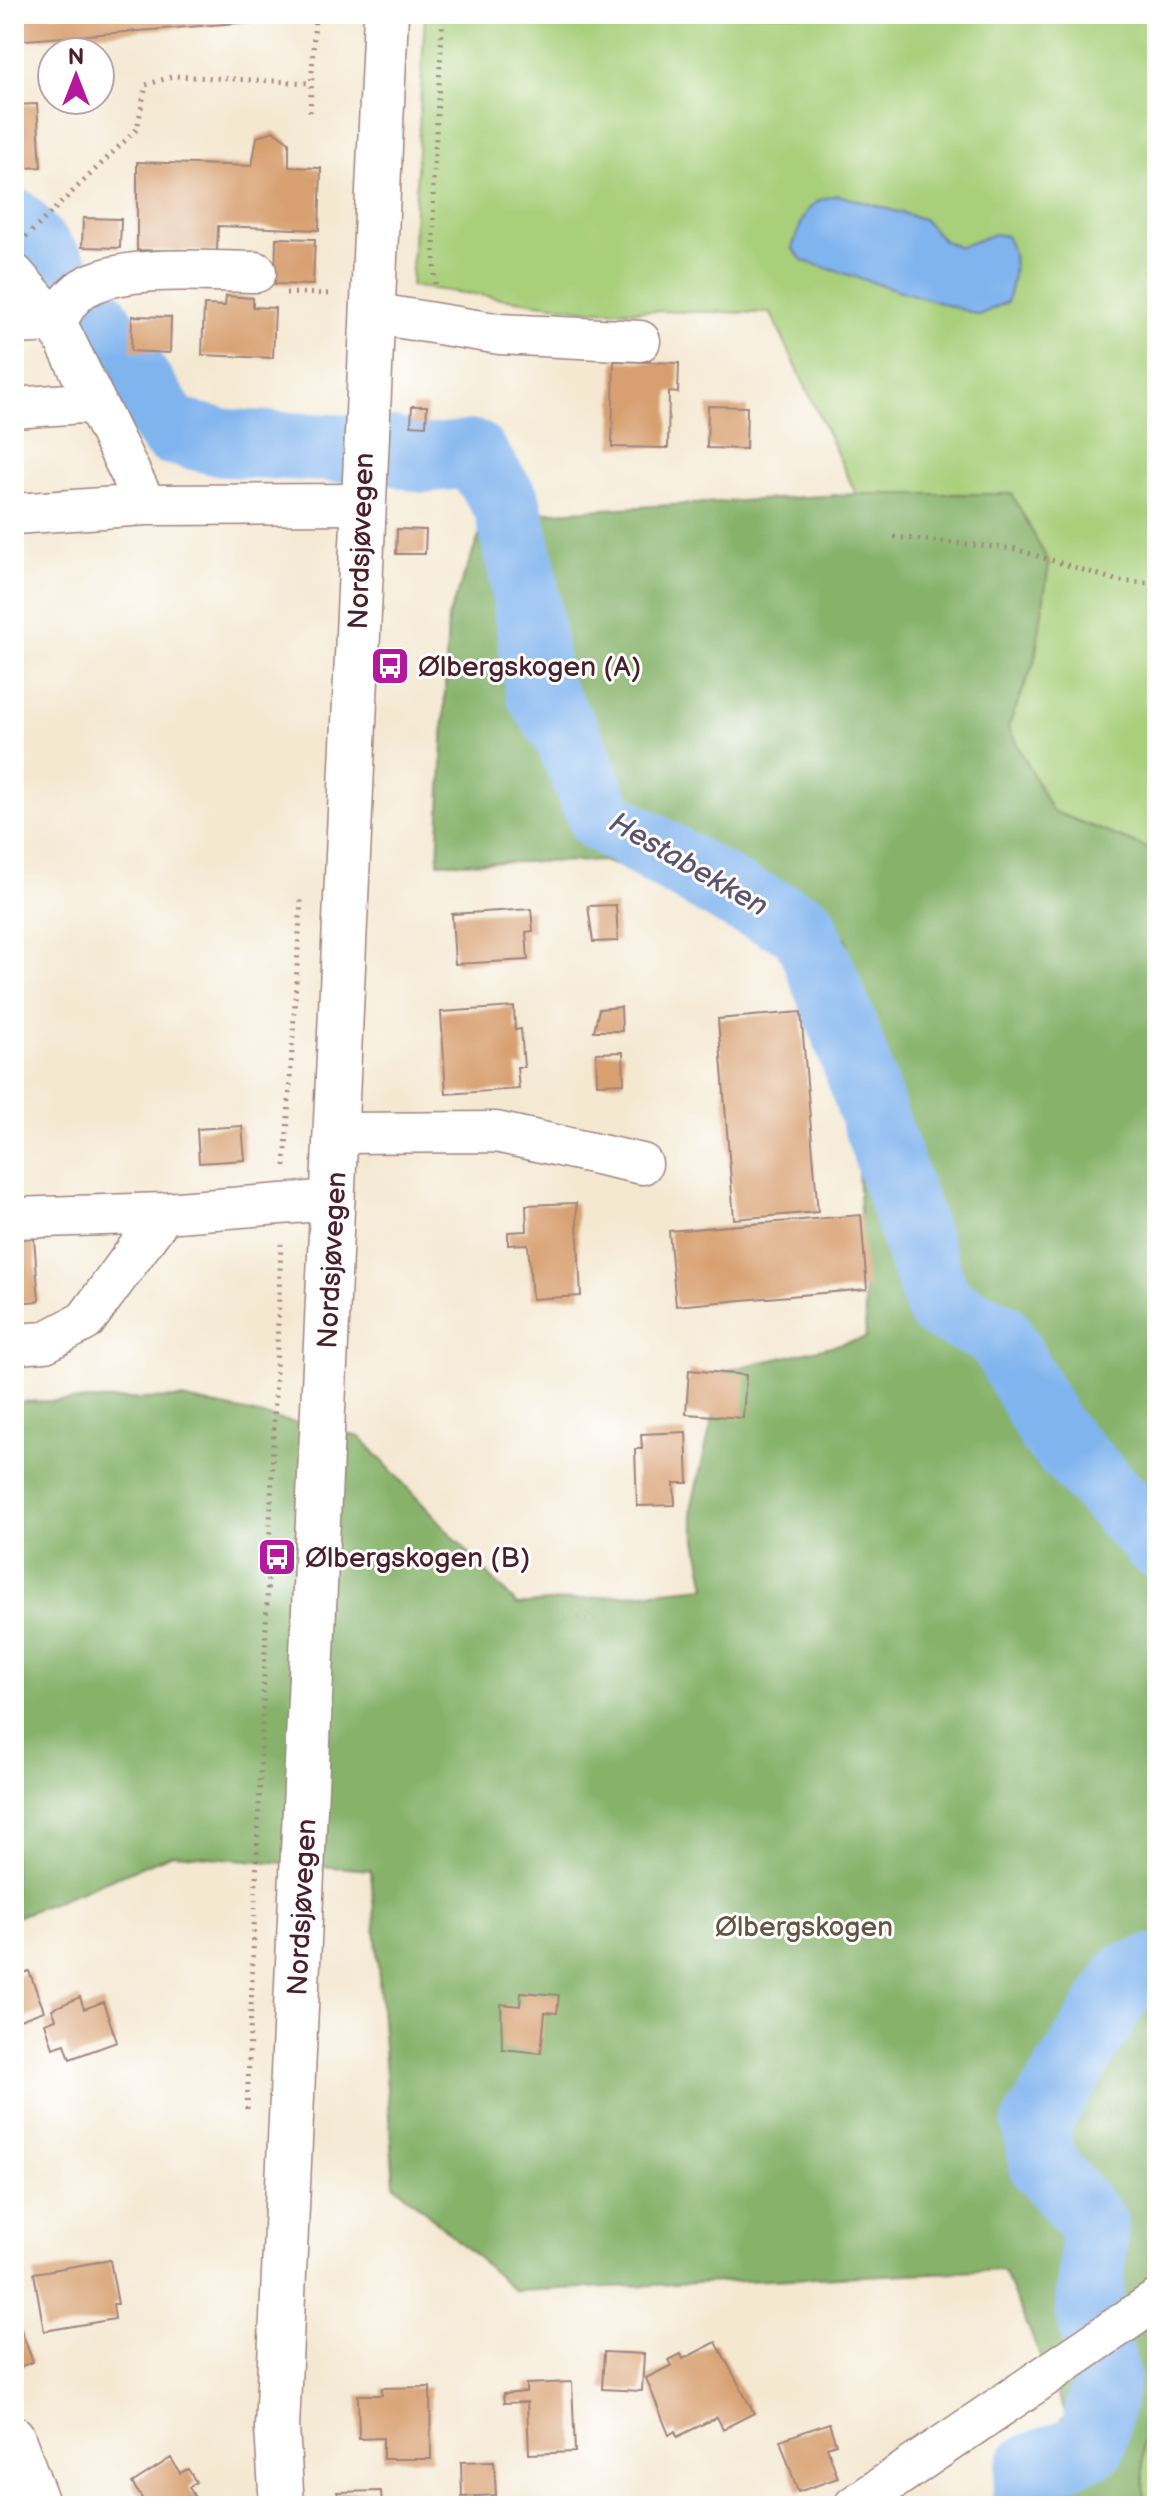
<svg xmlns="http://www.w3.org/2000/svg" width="1171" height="2520" font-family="'Balsamiq Sans',sans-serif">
  <rect width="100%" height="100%" fill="#fff"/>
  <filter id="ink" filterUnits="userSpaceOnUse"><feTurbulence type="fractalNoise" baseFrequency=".0125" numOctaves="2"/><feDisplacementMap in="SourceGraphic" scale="16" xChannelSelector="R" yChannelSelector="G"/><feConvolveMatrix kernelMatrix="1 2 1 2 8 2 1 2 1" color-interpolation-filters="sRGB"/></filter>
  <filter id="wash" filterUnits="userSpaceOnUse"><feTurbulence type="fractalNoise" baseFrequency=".006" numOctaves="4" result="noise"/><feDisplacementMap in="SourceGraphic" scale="32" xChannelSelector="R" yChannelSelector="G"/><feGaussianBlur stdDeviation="1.8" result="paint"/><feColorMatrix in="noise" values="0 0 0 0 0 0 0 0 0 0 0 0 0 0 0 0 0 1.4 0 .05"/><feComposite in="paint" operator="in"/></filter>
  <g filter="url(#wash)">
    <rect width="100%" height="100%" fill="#f4e8d1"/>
    <path fill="#a8cf7a" stroke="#797752" stroke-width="2" d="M425,14H1157V852L1052,811L1008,727L1035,660L1012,494H856L771,313L589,310L411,286Z
      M1157,2408V2506H1144L1142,2446Z"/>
    <path fill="#86b26a" stroke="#68684a" stroke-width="2" d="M856,494H1012L1049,563L1035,660L1008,727L1052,811L1157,852V2408L1142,2446L1144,2506H995L1066,2414L1003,2270L515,2291L394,2184L371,1870L173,1854L14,1918V1402L182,1398L360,1437L517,1605L706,1587L691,1509L724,1371L866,1338L847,939L602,861L438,863L448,617L487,516Z"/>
    <path fill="#80b4ee" stroke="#656a8c" stroke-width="2" d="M838,195L923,219L944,241L960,247L994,234L1006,236C1019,257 1013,280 1007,302L979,315L803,261L792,248C803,220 804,200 838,195Z"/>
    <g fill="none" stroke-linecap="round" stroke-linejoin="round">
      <path stroke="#80b4ee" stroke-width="68" d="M14,222L95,317L171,431L226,443L393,451L423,459L473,454L507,504L522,569L539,691L568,737L602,819L742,899L804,927L844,1028L939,1306L999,1335L1051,1431L1157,1544
        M1025,2506L1030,2468L1092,2445L1106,2377L1089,2309L1095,2226L1043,2164L1036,2124L1128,1976L1157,1967"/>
    </g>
    <g id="blocks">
      <path fill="#d8a071" d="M14,14H298L299,18L14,41Z
        M37,104L41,167L14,169V105Z
        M274,131L289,142V167L321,168L319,230L218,226L217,252L137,250V162L252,166L257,137Z
        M83,218L121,219L120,248L82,247Z
        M276,238L315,239L313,285L275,284Z
        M226,296L253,298V307L275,308L273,358L202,355L204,305L225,306Z
        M132,316L171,317L170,353L131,351Z
        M614,361L679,363L678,393L669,392L668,448L612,447Z
        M412,406H427L426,426L411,425Z
        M708,406L747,407L746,449L707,448Z
        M397,529L426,530L425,554H396Z
        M616,905L618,941L593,942L588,906Z
        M531,909L533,931L526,932L528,960L455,964L452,914Z
        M514,1007L515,1030L521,1029L524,1067H517L519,1089L446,1094L441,1012Z
        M621,1007L622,1031H594L599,1009Z
        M801,1012L818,1212L734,1219L718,1019Z
        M623,1052L624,1083L597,1084L596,1053Z
        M242,1126L245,1160L199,1163L197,1129Z
        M576,1203L581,1296L532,1299L528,1244L508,1245V1232L527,1231L526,1205Z
        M861,1215L867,1289L676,1306L669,1231Z
        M34,1238L39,1301L14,1303V1239Z
        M689,1370L746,1375L743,1418L686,1414Z
        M686,1432L688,1483H674L675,1505L637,1506L635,1449H642L641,1434Z
        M29,1971L44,2011L14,2022V1976Z
        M521,1992L559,1995L557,2013L545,2012L541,2053L502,2049L501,2004L520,2006Z
        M80,1997L84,2009L103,2002L117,2042L70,2059L65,2044L53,2048L45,2023L56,2019L52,2009Z
        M110,2260L118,2304H113L115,2319L44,2331L34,2273Z
        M21,2330L33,2362L14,2369V2333Z
        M716,2342L754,2413L723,2429L717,2417L677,2437L675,2431L669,2435L646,2378L672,2365L669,2360L681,2354L683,2359Z
        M604,2352L644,2354L642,2391L602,2389Z
        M572,2382L575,2452L529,2454L527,2402L504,2403L503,2394L526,2392V2384Z
        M430,2387L431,2459H383V2438L359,2439L358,2395H382V2388Z
        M829,2423L836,2444L827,2447L838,2478L798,2492L780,2440Z
        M171,2458L180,2473L188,2469L196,2482L189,2487L197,2501L189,2506H147L132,2483Z
        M494,2461L496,2495L462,2497L461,2462Z
        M381,2491L382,2506H342L337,2492Z"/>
    </g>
  </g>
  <g filter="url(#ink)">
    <use href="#blocks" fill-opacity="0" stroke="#9f847e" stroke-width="2"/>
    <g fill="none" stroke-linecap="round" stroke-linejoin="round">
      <g stroke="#9f847e" stroke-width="43">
        <path id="minor" d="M14,274L56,322L146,505
          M371,313L500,334L640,341
          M14,324L56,322C64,308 73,292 89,285C132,264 208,272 256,272
          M14,408L95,402
          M14,514L146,505L361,504
          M337,1133L496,1132L642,1164
          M14,1218L164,1213L334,1200
          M14,1344L45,1342L85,1321L164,1213
          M14,2436L40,2506
          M854,2506L1157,2300"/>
      </g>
      <g stroke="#9f847e" stroke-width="47">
        <path id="major" d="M282,2506L277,2428L386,14"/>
      </g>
      <path stroke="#9f847e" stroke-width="5" stroke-dasharray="2 6" stroke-linecap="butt" d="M310,112L315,14
        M26,237L137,129L146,85L174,76L312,83
        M435,284L433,187L443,14
        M286,293L332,294
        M894,537L1015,549L1119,581L1157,584
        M285,1166L301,900
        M247,2109L281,1244"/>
      <use href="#minor" stroke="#fff" stroke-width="40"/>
      <use href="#major" stroke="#fff" stroke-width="44"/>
    </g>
  </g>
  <defs>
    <g id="bus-square" transform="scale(2)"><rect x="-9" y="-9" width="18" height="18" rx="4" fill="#b5179e" stroke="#fff"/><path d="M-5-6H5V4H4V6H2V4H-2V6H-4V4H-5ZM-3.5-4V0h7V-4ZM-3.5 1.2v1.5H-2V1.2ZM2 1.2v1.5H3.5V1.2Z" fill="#fff"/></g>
  </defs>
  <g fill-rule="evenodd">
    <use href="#bus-square" x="390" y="666"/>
    <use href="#bus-square" x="277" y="1557"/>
  </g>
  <g text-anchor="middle" stroke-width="6" stroke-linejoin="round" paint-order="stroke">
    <g font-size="28" fill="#4a1f2b" stroke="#fff">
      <text transform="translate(360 541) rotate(-88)" y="10">Nordsjøvegen</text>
      <text transform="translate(331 1260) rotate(-87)" y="10">Nordsjøvegen</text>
      <text transform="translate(301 1907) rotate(-87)" y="10">Nordsjøvegen</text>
    </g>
    <g font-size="28" fill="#4a1f2b" stroke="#fff" text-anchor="start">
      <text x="418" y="676">Ølbergskogen (A)</text>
      <text x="305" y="1567">Ølbergskogen (B)</text>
    </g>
    <g font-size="28" fill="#665443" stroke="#fff">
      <text x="804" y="1936">Ølbergskogen</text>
    </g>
    <g font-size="30" font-style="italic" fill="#5d536f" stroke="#fff">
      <text transform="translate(689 864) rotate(30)" y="10">Hestabekken</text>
    </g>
  </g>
  <rect width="1171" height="2520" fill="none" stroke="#fff" stroke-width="48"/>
  <g transform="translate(76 76)"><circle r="38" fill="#ffffff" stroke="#b7a5aa" stroke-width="2"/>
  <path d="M0-6L14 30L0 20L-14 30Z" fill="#b5179e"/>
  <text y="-12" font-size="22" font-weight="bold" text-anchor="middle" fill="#4a1f2b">N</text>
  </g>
</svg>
